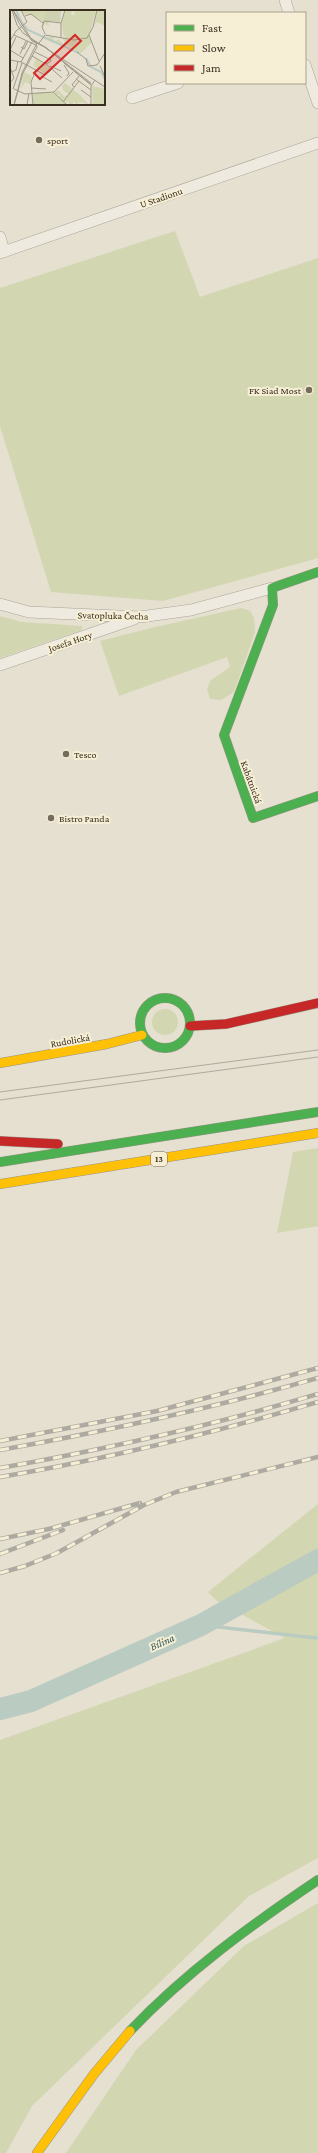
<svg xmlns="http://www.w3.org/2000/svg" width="318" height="2153" font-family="'Crimson Pro',serif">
  <rect width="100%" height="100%" fill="#e5e0cf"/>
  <path fill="#d2d6b1" d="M175,231L200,297L318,258V558L163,601L51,592L0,426V288Z
    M241,608L250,611L254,618L255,632L234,692L221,700L210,699L207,689L210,681L230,667L227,657L119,696L100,641L151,628Z
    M0,616L21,622L82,626V630L0,658Z
    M152 1022a13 13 0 1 1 26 0a13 13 0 1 1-26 0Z
    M318,1148V1226L277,1233L293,1152Z
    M318,1504V1858L249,1896L32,2106L6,2153H0V1740L285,1638L217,1601L208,1592Z
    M318,1903V2153H66L136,2050L244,1946Z"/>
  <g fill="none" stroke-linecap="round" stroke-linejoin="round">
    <path stroke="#bacbc2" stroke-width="3.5" d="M201,1625L316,1638"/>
    <path stroke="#bacbc2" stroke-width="22" d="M0,1709L31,1701L201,1625L318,1560"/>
    <g stroke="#aba597" stroke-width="12">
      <path id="street" d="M285,0L289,13
        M305,65L318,103
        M132,98L178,83
        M0,237L4,252
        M0,253L318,143
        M0,604L29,612L140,617L191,610L272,588
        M0,665L134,619"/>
    </g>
    <g stroke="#9a9488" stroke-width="10">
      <path id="fast" d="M318,572L272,588L273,605L224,735L253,818L318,796
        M140 1023a25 25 0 1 1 50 0a25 25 0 1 1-50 0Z
        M0,1162L318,1112
        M130,2031C186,1972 251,1925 318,1880"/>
    </g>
    <g stroke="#9a9488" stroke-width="10">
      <path id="slow" d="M0,1063L107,1044L142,1035
        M0,1184L318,1133
        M37,2153L94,2074L130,2031"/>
    </g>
    <g stroke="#9a9488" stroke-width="10">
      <path id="jam" d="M190,1026L226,1024L318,1003
        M0,1141L58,1144"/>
    </g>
    <use href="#street" stroke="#eeeae0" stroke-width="11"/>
    <use href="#fast" stroke="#4caf50" stroke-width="9"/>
    <use href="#slow" stroke="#ffc107" stroke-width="9"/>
    <use href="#jam" stroke="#c62828" stroke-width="9"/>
    <path stroke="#adaaa1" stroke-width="1" d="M0,1092L318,1050
      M0,1100L318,1057"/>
    <g stroke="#adaaa1" stroke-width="4.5">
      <path id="rail" d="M0,1441L157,1411L318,1368
        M0,1450C108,1431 213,1408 318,1378
        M0,1468C107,1449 214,1425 318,1394
        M0,1477C108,1459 213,1433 318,1402
        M0,1539L49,1529L140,1503
        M0,1554L63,1530
        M0,1573L25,1566L57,1553L144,1505L176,1492L318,1457"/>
    </g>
    <use href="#rail" stroke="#f6efd5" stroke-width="3" stroke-dasharray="9" stroke-linecap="butt"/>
  </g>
  <g fill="#766c5d" stroke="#f6efd5" stroke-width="1.5">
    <circle cx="39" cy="140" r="4"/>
    <circle cx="309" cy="390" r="4"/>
    <circle cx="66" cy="754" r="4"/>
    <circle cx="51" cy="818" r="4"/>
  </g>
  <g text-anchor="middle" stroke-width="4" stroke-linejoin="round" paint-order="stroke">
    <rect fill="#f6efd5" stroke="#726856" stroke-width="1" x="151" y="1152" width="16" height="14" rx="3"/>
    <g font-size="9" font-weight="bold" fill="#3a2e1f">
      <text x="159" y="1162">13</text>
    </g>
    <g font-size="10" fill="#3a2e1f" stroke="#f6efd5" text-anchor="start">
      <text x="47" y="144">sport</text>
      <text x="301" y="394" text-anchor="end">FK Siad Most</text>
      <text x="74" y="758">Tesco</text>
      <text x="59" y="822">Bistro Panda</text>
    </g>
    <g font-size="10" fill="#3a2e1f" stroke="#f6efd5">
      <text transform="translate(161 197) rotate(-19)" y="4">U Stadionu</text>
      <text transform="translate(113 615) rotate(1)" y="4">Svatopluka Čecha</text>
      <text transform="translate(70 641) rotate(-19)" y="4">Josefa Hory</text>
      <text transform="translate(252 782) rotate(70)" y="4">Kabátnická</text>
      <text transform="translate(70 1040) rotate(-10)" y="4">Rudolická</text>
    </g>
    <g font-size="11" font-style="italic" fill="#2e595a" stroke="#f6efd5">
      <text transform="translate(162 1642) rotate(-24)" y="4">Bílina</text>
    </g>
  </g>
  <g transform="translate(10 10)">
    <rect width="95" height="95" fill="#e5e0cf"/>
    <path d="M11,0H36L39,16L35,14L33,17V11L20,4L15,5ZM55,0H62L61,5H64L65,10L64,0H86L79,26L82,32L71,43L57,35L52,36L32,28L44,27L43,30L46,31L49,29L53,34L55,33L52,27L70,31L76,28L67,30L56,28L53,24L52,13ZM87,0H95V16L87,12L85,15ZM26,49L40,58L36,65L23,55ZM14,62L22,66L20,74L15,72L11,79ZM55,73L70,85L79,95L72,92L66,94L63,91V95H60L57,90V94L48,87L50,85H46L45,82L48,80L54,86L60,85L53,80L52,76ZM82,76L95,79V95H83ZM31,82L43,83L56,95H23V84Z" fill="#d2d6b1"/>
    <path d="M36,0H51L50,12L35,11Z" fill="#cdd0b1"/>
    <path fill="none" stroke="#bacbc2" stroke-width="2" d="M6,0L12,13L18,20L69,43M76,48L81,57L91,62L95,69"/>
    <path fill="none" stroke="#a19989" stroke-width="1" d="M2,0L7,15L13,23L95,77M3,0L9,13L22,31L35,37L79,73H81L35,37L22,30L3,0M15,6L21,4L33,13M35,24L32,17L34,11L51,13M4,25L26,35M79,25L89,51M51,27V13L55,0M0,31L6,21L17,12L11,0M29,33L35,25L64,30L77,28L83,17L87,0M11,37L14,39L18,31M0,40L13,48M0,40L6,27M67,42L76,49L78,56L87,55L95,43M10,44L16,31M22,46L36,54L40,52L41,50L25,42M0,50L11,52L35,65L41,60M11,52L22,32M54,53L64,61M36,54L52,68M54,55L59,63L57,66M40,56L51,61M90,56L95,67M0,57L4,68L0,73M64,61L81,75M2,62L6,60L8,51M34,65L33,67L42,72M66,69L81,80M64,77L62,75L69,66M21,78L36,79M3,79L12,53M4,79L15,84L44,82L63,62M71,80L81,87M43,82L57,95M53,92L69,71M4,95L12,63L26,35M4,95L13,63L27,37L26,32M17,95L19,83M23,95L21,72L26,60M81,95V76L85,70"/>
    <path fill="#d62828" fill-opacity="0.15" stroke="#d62828" stroke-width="2" d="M65,25L71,31L30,69L24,63Z"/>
    <rect width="95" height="95" fill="none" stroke="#3a2e1f" stroke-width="2"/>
  </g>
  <rect x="166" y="12" width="140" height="72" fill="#f6efd5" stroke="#aba28c"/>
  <rect x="174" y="25" width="20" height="6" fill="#4caf50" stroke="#aba28c"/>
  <text x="202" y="32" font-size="12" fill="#3a2e1f">Fast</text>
  <rect x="174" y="45" width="20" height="6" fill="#ffc107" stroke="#aba28c"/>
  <text x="202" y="52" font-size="12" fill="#3a2e1f">Slow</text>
  <rect x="174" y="65" width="20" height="6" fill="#c62828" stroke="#aba28c"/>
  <text x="202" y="72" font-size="12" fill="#3a2e1f">Jam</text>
</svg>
